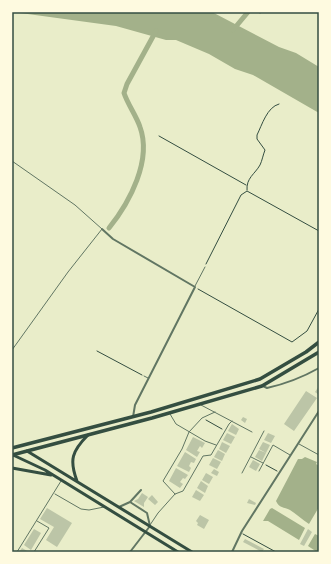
<svg xmlns="http://www.w3.org/2000/svg" width="331" height="564" font-family="Quicksand,sans-serif">
  <rect width="100%" height="100%" fill="#e9edc9"/>
  <path fill="#a3b18a" d="M13,12H212L279,47L296,53L319,67V113L253,75L235,69L209,54L176,40H166L116,26Z
    M305,457L317,462L316,464L319,466V507L309,524C303,520 296,514 290,510C284,507 279,508 276,501L298,459H302Z
    M272,508L305,528L299,540L268,521H263L270,509Z
    M315,534L319,536V552H317L308,546Z"/>
  <g fill="none" stroke-linecap="round" stroke-linejoin="round">
    <path stroke="#a3b18a" stroke-width="5" d="M233,30L248,12
      M109,228C130,202 152,160 140,127C136,115 128,105 124,93L127,84L156,31"/>
  </g>
  <path fill="#bcc5a7" d="M319,386V395L315,392Z
    M306,391L317,398L294,431L284,424Z
    M243,417L247,419L245,423L241,420Z
    M232,424L239,429L236,435L228,431Z
    M227,433L235,437L231,444L223,440Z
    M268,433L275,436L271,443L264,440Z
    M193,437L205,443L202,448L200,446L197,451L200,452L197,457L186,450Z
    M222,442L230,446L226,453L219,449Z
    M263,442L270,445L266,453L259,449Z
    M218,450L225,454L222,461L214,457Z
    M259,450L266,453L262,461L255,457Z
    M185,452L196,459L194,463L191,462L189,466L191,468L189,472L177,466Z
    M213,458L221,462L217,469L209,465Z
    M253,460L260,464L256,471L249,467Z
    M176,468L188,475L185,479L183,478L180,482L183,484L180,488L169,481Z
    M214,469L219,472L217,476L211,473Z
    M206,473L213,477L209,484L202,480Z
    M201,481L208,486L205,493L197,488Z
    M196,490L204,495L200,501L192,497Z
    M142,493L148,497L144,503V507L134,501L138,499Z
    M152,495L158,502L155,505L148,499Z
    M249,499L256,503L255,505L247,503Z
    M47,508L72,523L57,547L46,540L54,527L40,519Z
    M200,515L209,520L204,529L197,525L198,523L196,521Z
    M34,529L41,533L31,550L24,545Z
    M308,529L312,532L304,546L300,544Z
    M245,539L264,549L262,552L243,542Z
    M22,548L29,552H19Z"/>
  <g fill="none" stroke-linecap="round" stroke-linejoin="round">
    <path stroke="#344e41" stroke-width="1" d="M260,13V12
      M159,136L246,185
      M247,190C246,178 255,174 260,165C262,161 263,155 265,150L257,139V135C262,125 267,107 279,104
      M206,264L241,195L247,191L319,231
      M198,289L292,342L307,331L319,309
      M97,351L142,375
      M206,420L222,429
      M266,465L277,471
      M243,534L276,552"/>
    <path stroke="#617663" stroke-width="1" d="M12,161L75,205L102,229L68,272L12,350
      M195,286L205,267
      M144,376L148,378
      M201,405L252,432
      M170,414L176,424L205,441L216,445
      M299,444L319,455
      M251,457L263,463
      M259,471L273,445L290,455
      M242,473L264,431
      M55,494L81,509L89,510L104,507
      M175,494L163,481L182,449L189,432L202,418L215,412
      M150,525L158,513L175,494L183,491L203,456L211,455L229,424L232,421
      M17,552L61,481
      M34,552L49,528L37,521"/>
    <path stroke="#617663" stroke-width="2" d="M102,229L113,239L195,287L135,405L133,417
      M263,386L267,388C285,384 303,377 319,368
      M130,502L141,490
      M119,507L130,502L147,513L150,526L130,552
      M80,552H86
      M232,552L242,531L319,411"/>
    <path stroke="#344e41" stroke-width="3" d="M27,451L192,552
      M13,455L45,470L178,552
      M12,468L51,475
      M77,481C69,460 72,451 88,435"/>
    <path stroke="#344e41" stroke-width="3.5" d="M12,448L151,412L260,379L306,352L319,342
      M12,455L152,418L262,386L319,352"/>
  </g>
  <rect width="331" height="564" fill="none" stroke="#fefae0" stroke-width="26"/>
  <rect x="13" y="13" width="305" height="538" fill="none" stroke="#344e41" stroke-width="1.5"/>
</svg>
